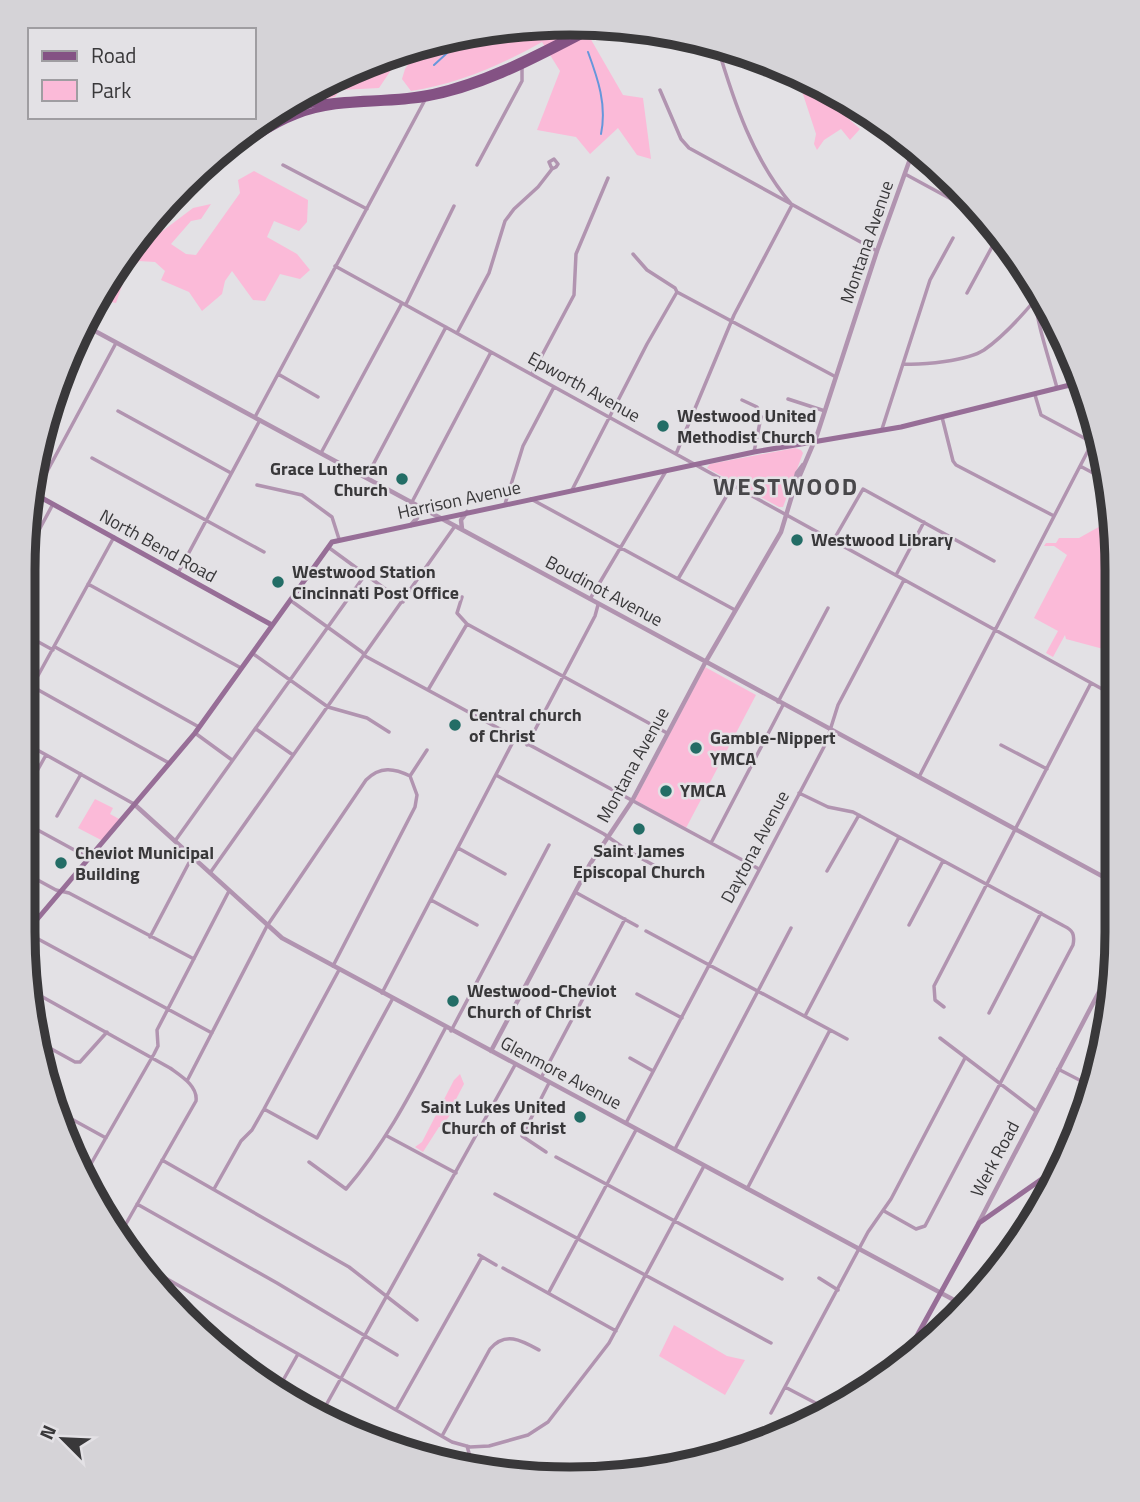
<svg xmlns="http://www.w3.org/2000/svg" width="1140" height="1502" font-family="'Titillium Web',sans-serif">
  <rect width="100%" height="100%" fill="#e3e1e5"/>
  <path fill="#fbbad8" d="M570,23L582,24L623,95L643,98L651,159L637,155L618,128L590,154L576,137L537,130L560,71L542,42C501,65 458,84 411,91L402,79L405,69L420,46L464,33Z
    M403,52L379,88L340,90L335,97L291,107L258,122L266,115L361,64Z
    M796,73L844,99L842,113L860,129L850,140L841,129L824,140L817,150L814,144L816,134Z
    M254,171L308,200L307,222L299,231L274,221L267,237L297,254L310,270L300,279L280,274L265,301L253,300L232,271L225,281L222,294L202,311L189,292L161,280L165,271L155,262L139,261L125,277L116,303L111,302L112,281H109L128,249L148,242L193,208L211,204L201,219L191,221L171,244L186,254L196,255L240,193L238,180Z
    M795,448L801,450L803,453L783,507H779L707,468L710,464Z
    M1113,519V661L1107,650L1066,639L1065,635L1053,657L1046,653L1058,631L1034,618L1067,555L1054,546H1044L1046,543H1056L1059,538H1079Z
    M705,667L756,695L686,828L635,800Z
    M95,799L113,808L110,814L121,820L103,841L78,828Z
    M460,1074L464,1084L454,1103L455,1107L442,1127H439L423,1152L415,1147L422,1142L454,1080Z
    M674,1325L727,1356L745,1360L725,1395L659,1356Z"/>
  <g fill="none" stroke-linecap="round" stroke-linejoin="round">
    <path stroke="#6697db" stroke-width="2" d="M588,52C598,79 607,105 601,134
      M434,65L458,43L463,33"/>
    <path stroke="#b194b0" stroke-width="3.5" d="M660,90L681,139L689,148L877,251
      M283,165L367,209
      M477,165L522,81V67
      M905,174L986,218
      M633,254L647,270L675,288L677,292L836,377
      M335,266L1113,695
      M1036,288C1031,309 1051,364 1057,388
      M967,293L999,234
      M406,304L454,206
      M1038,313L1047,311
      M457,333L489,273L505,221L514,209L538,187L552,169L556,167L558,164L554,159L549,162L552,169
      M903,364C923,365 967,361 984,350C1004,336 1020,318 1035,300
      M278,374L318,397
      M532,374L574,295L576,254L608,178
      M1035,395L1041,415L1101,447
      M788,399L825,411
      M742,400L757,407L761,417L754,452
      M118,411L231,473
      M255,417L426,98
      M942,417L953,461L956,465L1054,516
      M882,429L930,280L953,238
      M321,453L402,303
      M676,454L734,315L792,205C753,160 734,102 717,45
      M92,458L264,552
      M1080,466L1108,481
      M366,478L446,327
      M257,485L302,495L332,517L339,539
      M572,490L647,344L677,292
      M35,494L116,343
      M531,499L735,610
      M412,502L491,352
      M505,504L523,446L554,387
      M833,541L863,489L994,561
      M328,547L403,602
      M24,558L53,504
      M178,573L260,420
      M896,575L924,522
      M678,579L733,485
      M88,584L241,668
      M462,597L457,613L467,624L667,733
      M590,599L666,471
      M290,600L362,652L365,656L759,869
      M24,634L53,650
      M55,647L199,727
      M252,653L328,707L367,718L389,732
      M33,687L169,763
      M428,690L467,624
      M778,702L828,608
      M23,703L114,537
      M256,729L293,755
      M195,733L232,760
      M23,742L134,804
      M527,745L595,616L598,605
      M1001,745L1047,769
      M496,775L604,834L628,851L657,867
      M410,776L427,750
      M919,777L1092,443
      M799,793L828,807L853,812L1064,926C1073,930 1075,935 1073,945L925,1226L916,1229L884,1211
      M23,796L46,755
      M57,816L81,774
      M23,822L89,858
      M175,841L365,575
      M711,843L783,705
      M458,848L505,874
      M827,871L859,815
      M23,872L56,890L69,893L194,959
      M210,873L455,526
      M575,892L637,926
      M431,900L477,925
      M909,925L943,861
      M646,931L847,1039
      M27,933L212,1033
      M150,937L192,857
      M333,966L415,807L417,795L410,776
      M30,990L170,1068C181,1076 198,1086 196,1101L119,1236
      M382,993L515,738
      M637,994L682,1018
      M944,1007L935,1000L934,986L1091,683
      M989,1013L1041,913
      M805,1016L899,837
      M451,1031L549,845
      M940,1038L1036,1111
      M37,1041L75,1062H80L107,1032
      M630,1058L653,1071
      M1058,1069L1093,1087
      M541,1078L625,919
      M187,1081L267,926L366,780C380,766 394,768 410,776
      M264,1109L317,1138L393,998
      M57,1111L106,1138
      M626,1123L826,743L838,705L904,580
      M387,1136L456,1173
      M675,1149L791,928
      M546,1152L522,1136L549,1083
      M556,1157L782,1279
      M162,1160L349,1267L417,1320
      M309,1162L346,1189C389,1139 415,1085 446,1027
      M84,1176L154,1054L158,1046L157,1030L229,891
      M214,1189L241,1141L252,1130L264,1109L339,970
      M747,1189L830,1030
      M495,1194L771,1343
      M137,1204L277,1283L397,1355
      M479,1255L496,1265
      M141,1264L452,1442L470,1447L489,1446L528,1435L548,1422L609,1343L704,1166
      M503,1268L616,1331
      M819,1278L838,1290
      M161,1290L167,1279
      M549,1292L636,1130
      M785,1387L827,1409
      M277,1391L298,1354
      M396,1410L482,1257
      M771,1413L868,1232L891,1199L965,1058
      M320,1416L515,1065
      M442,1436L490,1349C505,1331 521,1340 539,1350
      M467,1446L473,1467"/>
    <path stroke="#b194b0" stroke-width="4.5" d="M82,324L1113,882
      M793,488L797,473L803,465
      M411,525L417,518V506
      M462,529L461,520L467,512
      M134,804L282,938L967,1307
      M491,1051L590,864L632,801L705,663L781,532L794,489L817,435L877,251L914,148
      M979,1222L1113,965"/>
    <path stroke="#976e97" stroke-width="5" d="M31,492L272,625
      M23,936L195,733L332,542L754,452L901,427L1082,382
      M901,1365L979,1223L1059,1167"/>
    <path stroke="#845284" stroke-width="6" d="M222,156C254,131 285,108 326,102C361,97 398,100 433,92C490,79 540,51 591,25
      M186,190C223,165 255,132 297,116C336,100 383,106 424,99C488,88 544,55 601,26"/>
  </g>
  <g fill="#236d66" stroke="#e3e1e5" stroke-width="2.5">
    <circle cx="663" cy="426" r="7"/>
    <circle cx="402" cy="479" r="7"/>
    <circle cx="797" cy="540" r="7"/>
    <circle cx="278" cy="582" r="7"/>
    <circle cx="455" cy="725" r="7"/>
    <circle cx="696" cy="748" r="7"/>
    <circle cx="666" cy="791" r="7"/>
    <circle cx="639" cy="829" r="7"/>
    <circle cx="61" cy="863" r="7"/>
    <circle cx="453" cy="1001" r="7"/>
    <circle cx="580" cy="1117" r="7"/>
  </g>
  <g text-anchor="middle" stroke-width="5" stroke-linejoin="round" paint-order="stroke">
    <g font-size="18" fill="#39383a" stroke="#e3e1e5">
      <text transform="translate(867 242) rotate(-71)" y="6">Montana Avenue</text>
      <text transform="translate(584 387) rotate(29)" y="6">Epworth Avenue</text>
      <text transform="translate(459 500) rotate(-12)" y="6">Harrison Avenue</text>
      <text transform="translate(158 546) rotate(29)" y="6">North Bend Road</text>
      <text transform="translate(604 591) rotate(28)" y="6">Boudinot Avenue</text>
      <text transform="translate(633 765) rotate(-61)" y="6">Montana Avenue</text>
      <text transform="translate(755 847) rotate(-62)" y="6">Daytona Avenue</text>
      <text transform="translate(561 1073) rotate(28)" y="6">Glenmore Avenue</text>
      <text transform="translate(995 1159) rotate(-62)" y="6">Werk Road</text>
    </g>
    <g font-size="18" font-weight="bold" fill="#39383a" stroke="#e3e1e5" text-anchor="start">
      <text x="677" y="422">Westwood United<tspan x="677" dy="21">Methodist Church</tspan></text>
      <text x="388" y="475" text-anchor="end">Grace Lutheran<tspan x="388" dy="21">Church</tspan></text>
      <text x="811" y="546">Westwood Library</text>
      <text x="292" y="578">Westwood Station<tspan x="292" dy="21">Cincinnati Post Office</tspan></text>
      <text x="469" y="721">Central church<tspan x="469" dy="21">of Christ</tspan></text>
      <text x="710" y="744">Gamble-Nippert<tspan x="710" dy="21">YMCA</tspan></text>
      <text x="680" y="797">YMCA</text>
      <text x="639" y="857" text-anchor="middle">Saint James<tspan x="639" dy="21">Episcopal Church</tspan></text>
      <text x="75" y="859">Cheviot Municipal<tspan x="75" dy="21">Building</tspan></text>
      <text x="467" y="997">Westwood-Cheviot<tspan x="467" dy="21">Church of Christ</tspan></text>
      <text x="566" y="1113" text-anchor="end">Saint Lukes United<tspan x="566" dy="21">Church of Christ</tspan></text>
    </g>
    <g font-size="24" font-weight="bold" letter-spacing="2" fill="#48474a" stroke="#e3e1e5">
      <text x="786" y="495">WESTWOOD</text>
    </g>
  </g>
  <path d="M0 0H1140V1502H0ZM570 35H570A535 535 0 0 1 1105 570V932A535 535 0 0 1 570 1467H570A535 535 0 0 1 35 932V570A535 535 0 0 1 570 35Z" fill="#d5d3d7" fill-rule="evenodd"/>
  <path fill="none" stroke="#39383a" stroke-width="9" d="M570 35H570A535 535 0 0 1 1105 570V932A535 535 0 0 1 570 1467H570A535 535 0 0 1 35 932V570A535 535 0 0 1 570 35Z"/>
  <rect x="28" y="28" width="228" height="91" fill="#e3e1e5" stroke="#9f9da1" stroke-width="2"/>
  <rect x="42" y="51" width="35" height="10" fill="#845284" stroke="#9f9da1" stroke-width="2"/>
  <text x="91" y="63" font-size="21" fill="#39383a">Road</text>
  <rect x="42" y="80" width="35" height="21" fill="#fbbad8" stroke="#9f9da1" stroke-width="2"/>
  <text x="91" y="98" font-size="21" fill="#39383a">Park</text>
  <g transform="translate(63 1439) rotate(294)" stroke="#e3e1e5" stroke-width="5" paint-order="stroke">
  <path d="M0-5L12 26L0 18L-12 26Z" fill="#39383a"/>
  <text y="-10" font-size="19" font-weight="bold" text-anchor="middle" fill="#39383a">N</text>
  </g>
</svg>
